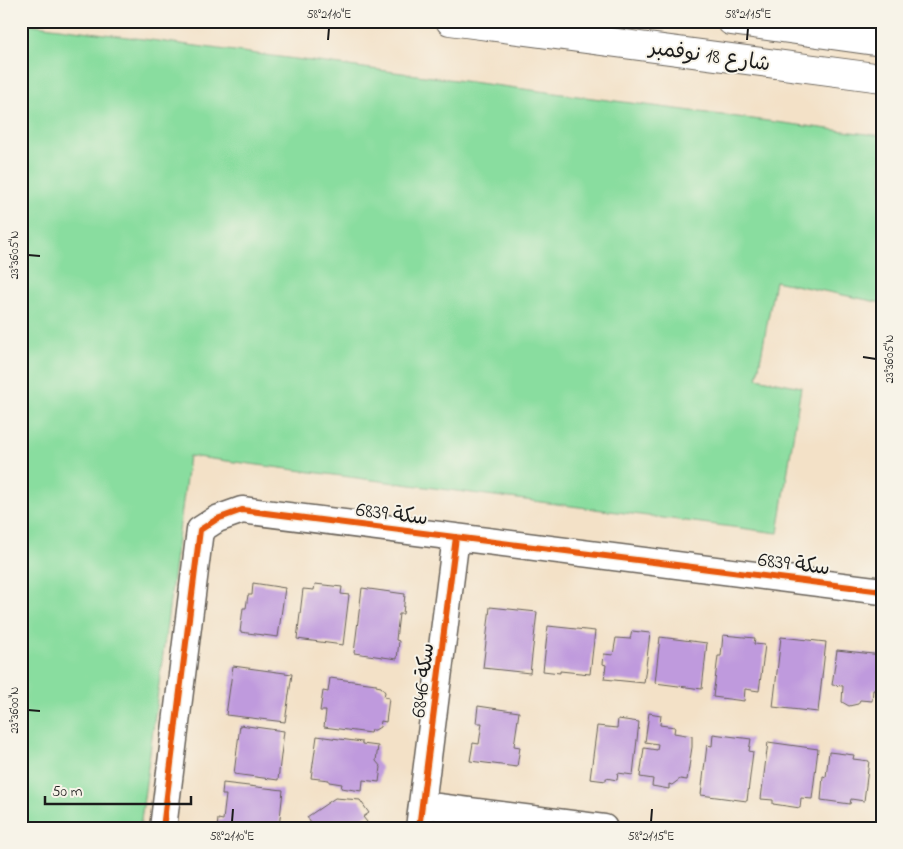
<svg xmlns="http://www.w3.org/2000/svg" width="903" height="849" font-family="'Indie Flower','Playpen Sans Arabic',sans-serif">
  <rect width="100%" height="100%" fill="#f7f3e8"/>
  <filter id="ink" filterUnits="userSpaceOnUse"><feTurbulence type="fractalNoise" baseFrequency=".02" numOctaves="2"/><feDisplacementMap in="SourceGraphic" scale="10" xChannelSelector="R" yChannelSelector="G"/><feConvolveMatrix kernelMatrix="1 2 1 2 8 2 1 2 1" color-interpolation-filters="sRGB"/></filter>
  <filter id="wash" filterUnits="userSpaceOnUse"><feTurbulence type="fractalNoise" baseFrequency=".0096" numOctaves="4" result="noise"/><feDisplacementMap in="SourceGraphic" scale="20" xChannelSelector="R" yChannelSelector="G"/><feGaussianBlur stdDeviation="1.12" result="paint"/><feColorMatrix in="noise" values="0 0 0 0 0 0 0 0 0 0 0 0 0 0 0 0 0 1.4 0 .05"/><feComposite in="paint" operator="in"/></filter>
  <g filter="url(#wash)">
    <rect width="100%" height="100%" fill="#f3e1c7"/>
    <path fill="#89dd9f" stroke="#527c5e" d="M21,23L882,136V303L775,281L757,378L801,387L778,533L189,456L140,828H21Z"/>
    <g id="blocks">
      <path fill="#bf9add" d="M253,583L285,588L278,637L240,632L243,608H246L248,595H252Z
        M315,584L342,587L341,594L349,595L343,645L297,639L303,589L314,590Z
        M362,588L405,594L403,614H399L396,640L399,641L397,659L354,653Z
        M490,607L537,612L530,673L483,668Z
        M548,626L595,631L590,674L560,671V673L543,671Z
        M632,631L650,633L644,683L604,679L606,665L603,664L604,654L613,655L616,638L630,639Z
        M723,635L755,638L754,644L765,645L759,691L745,689L744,701L713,697L718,656H721Z
        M660,637L707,643L702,689L655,683Z
        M781,637L826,642L818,712L773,707Z
        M837,650L882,655L878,690H873L872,701L860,700L858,704L849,706L842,702L843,686L832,685Z
        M233,666L292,674L285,722L226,715Z
        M330,678L376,684V686L381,687L385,692L384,697L389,698L386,722L381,721L380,727L375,730H371L370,733L324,727L326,711H320L323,691L328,692Z
        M478,706L519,712L514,746L520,747L517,767L470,761L473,743L479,744L482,723H476Z
        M649,713L661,715L660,725L675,727L674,733L692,736V747L687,780L680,779L672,785L669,784V789L652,786L653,779L640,777L644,748L657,750L658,744L645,742Z
        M618,719L639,722L633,775L618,773L617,780L606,778V781L590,779L597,726L617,728Z
        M240,725L284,731L278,780L234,774Z
        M713,734L751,739L749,751L753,752L747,801L701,795L707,745L712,746Z
        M317,736L362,742V744L378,746L376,761L381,767L379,782L363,780L362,791L341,788L342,784L329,782V780L311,778Z
        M768,742L818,749L812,799L801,798L800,808L773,804V800L761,799Z
        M829,752L854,755L853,759L869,761L864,801L851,799L850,804L821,800L823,776L826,777Z
        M223,783L283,790L279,828H217L218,819L223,820L226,795H222Z
        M335,798L360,800L369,813L363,817L367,822L366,828H314L307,817Z"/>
    </g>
  </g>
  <g filter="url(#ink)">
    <use href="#blocks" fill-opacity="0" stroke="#676158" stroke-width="1"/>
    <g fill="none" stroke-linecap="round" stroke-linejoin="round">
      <g stroke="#676158" stroke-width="29">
        <path id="minor" d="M422,805L604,828
          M163,828L200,530L217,519L242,510L882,591
          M419,828L456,537"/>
      </g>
      <g stroke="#676158" stroke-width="30">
        <path id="major" d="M450,21L882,78
          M731,21L882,42"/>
      </g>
      <use href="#minor" stroke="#fff" stroke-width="26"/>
      <use href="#major" stroke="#fff" stroke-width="28"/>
      <g stroke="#f7f3e8" stroke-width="9">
        <path id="cycleway" d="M163,828L200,530L217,519L242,510L882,591
          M419,828L456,537"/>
      </g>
      <use href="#cycleway" stroke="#e8590c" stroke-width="6"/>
    </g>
  </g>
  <path fill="none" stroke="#1c1c1c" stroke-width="2" d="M328,40L329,28M747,40L748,28M28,255L40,256M863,357L876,359M28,710L40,711M232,822L233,809M651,822L652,809"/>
  <g text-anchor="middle" stroke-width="4" stroke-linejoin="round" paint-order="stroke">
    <g font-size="21" fill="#1c1c1c" stroke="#f7f3e8">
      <text transform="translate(710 55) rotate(8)" y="7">شارع 18 نوفمبر</text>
      <text transform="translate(392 513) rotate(7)" y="7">سكة 6839</text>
      <text transform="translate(794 563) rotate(7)" y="7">سكة 6839</text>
      <text transform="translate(422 680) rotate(-83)" y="7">سكة 6846</text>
    </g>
  </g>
  <rect width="903" height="849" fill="none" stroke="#f7f3e8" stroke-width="55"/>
  <path d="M45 796v8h146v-8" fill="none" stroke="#1c1c1c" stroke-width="2.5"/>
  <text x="52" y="796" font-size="15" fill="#1c1c1c" stroke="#f7f3e8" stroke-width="4" paint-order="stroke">50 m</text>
  <rect x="28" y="28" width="848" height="794" fill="none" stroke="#1c1c1c" stroke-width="2"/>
  <g font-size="12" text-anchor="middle" fill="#1c1c1c">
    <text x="329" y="18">58°21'10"E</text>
    <text x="748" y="18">58°21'15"E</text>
    <text transform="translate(14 255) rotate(-90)" y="4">23°36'05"N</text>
    <text transform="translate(889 359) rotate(-90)" y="4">23°36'05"N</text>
    <text transform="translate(14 710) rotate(-90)" y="4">23°36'00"N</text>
    <text x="232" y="840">58°21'10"E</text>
    <text x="651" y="840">58°21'15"E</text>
  </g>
</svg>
